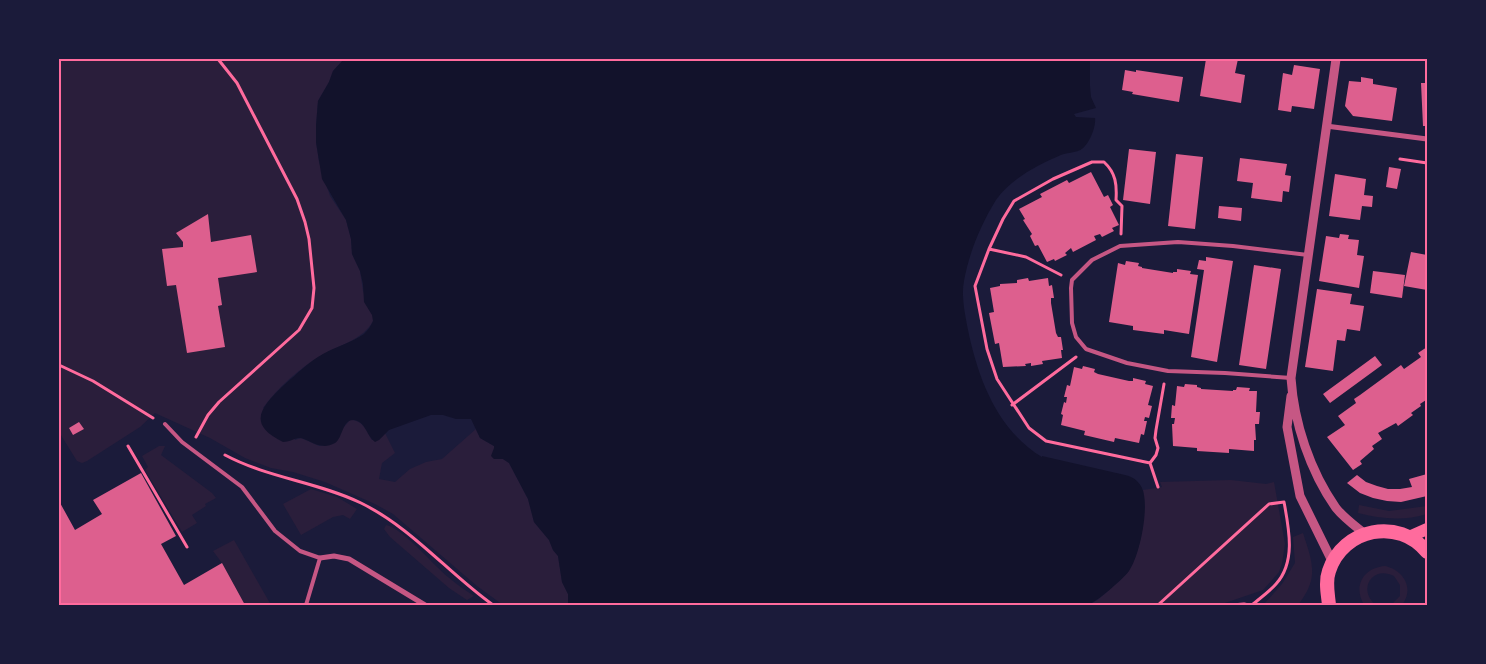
<svg xmlns="http://www.w3.org/2000/svg" width="1486" height="664" font-family="Ubuntu,sans-serif">
  <rect width="100%" height="100%" fill="#1b1b3a"/>
  <path fill="#2a1e3b" d="M59,59H344L333,71L329,82L318,101L316,126V142L319,162L330,196L346,220L351,239L352,254L360,271L363,291L373,315V321C363,340 339,345 322,355C300,368 278,387 263,408L295,440L301,438L319,446L335,443L344,427L350,420C363,420 366,430 372,440H379L385,433L395,453L382,463L379,479L395,482L410,469L426,462L442,459L476,429L480,438L494,446V458L503,459L509,463L528,499L534,522L549,540L553,550L558,556L562,582L568,594V605H503L477,586L393,514L375,504L325,482L293,472L271,468L245,458L210,438L155,413L140,427L87,461L82,463L77,461L59,432Z
    M159,446H165L161,455L212,493L216,498L205,504L206,506L192,515L197,523L182,532L145,470L148,467L142,456Z
    M1231,480L1266,484L1274,482L1285,544L1282,563L1279,572L1263,590L1219,605H1087C1095,603 1101,597 1107,592C1114,585 1124,578 1129,570C1141,552 1147,511 1143,490L1162,487L1160,482Z
    M311,489L337,497L357,509L350,519L343,515L333,517L301,535L283,504Z
    M1359,505L1389,511L1427,506V514C1404,521 1381,519 1358,513Z
    M386,525C404,529 433,565 448,577C456,584 465,590 474,596L467,600L449,588L390,537L384,529Z
    M1303,533C1313,564 1319,578 1298,605H1266L1265,603L1282,584L1295,563L1293,537Z
    M234,540L271,605H245L222,563L213,551Z
    M1385,566C1403,570 1415,588 1402,605H1391L1400,596V585L1394,576C1372,565 1357,590 1376,605H1364C1353,586 1363,568 1385,566Z"/>
  <path fill="#12122b" d="M344,59H1090V86L1091,97L1096,108L1074,114L1076,117L1095,118C1096,126 1091,139 1085,146C1080,153 1069,152 1061,155C1038,165 1010,179 996,200C981,224 969,253 964,281C961,296 965,314 968,330C978,378 997,430 1042,457V456L1125,475C1133,477 1138,480 1142,488C1150,506 1140,555 1129,571C1124,578 1096,603 1087,605H568V594L562,582L558,556L553,550L549,540L534,522L528,499L509,463L503,459H494L491,456L494,448V446L480,438L471,419H456L443,415H431L389,430L379,440L375,442C366,435 366,422 354,420C342,419 343,438 335,443C319,452 308,437 298,438C293,439 289,442 283,442C246,424 261,407 284,385C297,374 308,362 323,354C335,347 353,342 364,334C368,330 371,326 373,321L372,315L364,302L363,284L360,271L352,254L351,239L346,220L322,179L316,142V126L318,101L329,82L333,71Z"/>
  <path fill="#dd5f8e" d="M1206,59H1238L1235,73L1245,75L1241,103L1200,96Z
    M1294,65L1320,69L1314,109L1292,106L1291,112L1278,110L1283,73L1292,75Z
    M1125,70L1136,72V70L1183,77L1179,102L1132,94L1133,92L1122,90Z
    M1361,77L1373,79V84L1397,88L1392,121L1353,116L1345,106L1349,81L1361,82Z
    M1426,78L1427,126H1423L1421,83H1425Z
    M1129,149L1156,152L1150,204L1123,200Z
    M1176,154L1203,157L1195,229L1168,226Z
    M1240,158L1287,164L1285,175L1291,176L1289,192L1283,191L1282,202L1251,198L1253,183L1237,181Z
    M1389,167L1401,169L1397,189L1386,187Z
    M1091,172L1104,197L1108,195L1113,205L1110,207L1119,225L1112,228L1114,231L1102,237L1100,234L1094,236L1096,240L1073,252L1071,248L1065,253L1067,255L1055,261L1054,259L1047,262L1038,245L1035,246L1030,236L1032,234L1023,220L1025,219L1019,209L1042,197L1040,194L1067,180L1069,183Z
    M1335,174L1366,179L1364,195L1373,196L1372,207L1362,206L1360,220L1329,216Z
    M1219,206L1242,208L1241,221L1218,218Z
    M208,214L211,242L251,235L257,272L218,278L222,305L218,306L225,347L187,353L176,285L167,286L162,249L183,247V242L176,233Z
    M1340,234L1349,235L1348,239L1359,240L1357,255L1364,256L1359,288L1319,281L1326,236L1339,238Z
    M1411,252L1427,255V290L1404,286Z
    M1206,257L1233,261L1217,362L1191,357L1204,270L1197,269L1199,260L1206,261Z
    M1126,261L1139,263L1138,266L1142,267V268L1173,273V272H1177V269L1191,271L1190,274L1198,275L1189,334L1164,330V334L1133,330V326L1109,322L1118,263L1125,265Z
    M1254,265L1281,269L1266,369L1239,365Z
    M1373,271L1405,275L1402,298L1370,293Z
    M1028,278L1029,281L1048,278L1049,286L1052,285L1054,298H1051V303L1056,333L1058,337H1061L1063,350H1061L1062,358L1042,361L1043,364L1031,366V363L1025,364L1026,366L1003,367L999,343L995,344L989,313L994,312L990,288L1000,286V284L1017,283V280Z
    M1317,289L1352,294L1350,304L1364,306L1360,331L1347,329L1345,341L1337,340L1333,371L1305,367Z
    M1427,347V402L1426,400L1420,404L1421,406L1411,413L1413,415L1398,426L1396,423L1378,433L1382,439L1372,446L1374,449L1360,461L1362,464L1353,470L1327,437L1345,425L1338,416L1356,403L1354,399L1360,395L1401,365L1404,369L1421,357L1418,353Z
    M1375,356L1382,365L1330,403L1323,394Z
    M1083,366L1095,369L1094,372L1098,374L1129,381H1133V378L1146,381L1145,384L1153,386L1148,405L1152,406L1149,418L1145,417L1144,421H1147L1144,435L1141,434L1139,443L1115,438L1114,442L1084,435L1085,431L1061,425L1063,415L1061,414L1064,402L1066,403L1067,397H1064L1067,385L1070,386L1074,367L1082,369Z
    M1185,384L1197,385V387L1201,388V389L1233,391V390H1236L1237,387L1250,388L1249,391H1257L1256,412H1260L1259,424H1255L1256,440H1254V451L1229,449V453L1197,451V448L1173,446L1172,424H1174L1175,418H1171L1172,405L1175,406L1177,386L1184,387Z
    M79,422L84,429L73,435L69,428Z
    M141,473L176,536L161,544L184,585L222,563L245,605H59V501L75,530L102,514L93,500Z
    M1427,474V496L1401,502L1387,501L1373,498L1360,493L1347,483L1357,475L1366,482L1377,486L1388,489H1400L1412,487L1409,479Z"/>
  <g fill="none" stroke-linecap="round" stroke-linejoin="round">
    <path stroke="#ff6b9d" stroke-width="3" d="M1400,159L1427,163
      M1121,234L1122,206L1116,200C1117,185 1116,173 1104,162H1092L1053,179L1014,201L1003,219L989,249L975,286L987,349L997,379L1029,428L1046,441L1150,463L1156,455L1158,448L1155,438L1156,430L1164,384
      M989,249L1026,257L1061,275
      M59,365L93,381L153,418
      M1012,405L1076,357
      M196,437L208,415L219,402L299,330L312,308L314,288L309,239L305,222L297,199L237,83L218,59
      M128,446L187,547
      M225,455C268,478 318,482 361,503C412,528 448,573 493,605
      M1150,463L1158,487
      M1158,605L1269,504L1284,502C1289,529 1296,562 1276,584C1269,592 1260,598 1252,605
      M1232,605L1244,604L1249,605"/>
    <path stroke="#c65784" stroke-width="4" d="M1291,378L1225,373L1168,371L1127,363L1086,349L1076,337L1072,323L1071,288L1072,280L1092,260L1120,246L1178,242L1233,246L1308,255
      M165,424L182,442L242,487L275,531L300,551L320,558L306,605"/>
    <path stroke="#c65784" stroke-width="5" d="M1326,126L1427,139
      M320,558L334,556L349,559L425,605"/>
    <path stroke="#c65784" stroke-width="9" d="M1336,59L1291,378C1294,423 1310,471 1336,508C1344,518 1355,526 1365,534
      M1291,396L1287,427L1300,496L1333,563"/>
    <path stroke="#ff6b9d" stroke-width="12" d="M1409,537L1427,529"/>
    <path stroke="#ff6b9d" stroke-width="14" d="M1329,605C1328,594 1325,582 1329,571C1343,528 1399,517 1427,552"/>
  </g>
  <rect width="1486" height="664" fill="none" stroke="#1b1b3a" stroke-width="120"/>
  <rect x="60" y="60" width="1366" height="544" fill="none" stroke="#ff6b9d" stroke-width="2"/>
</svg>
